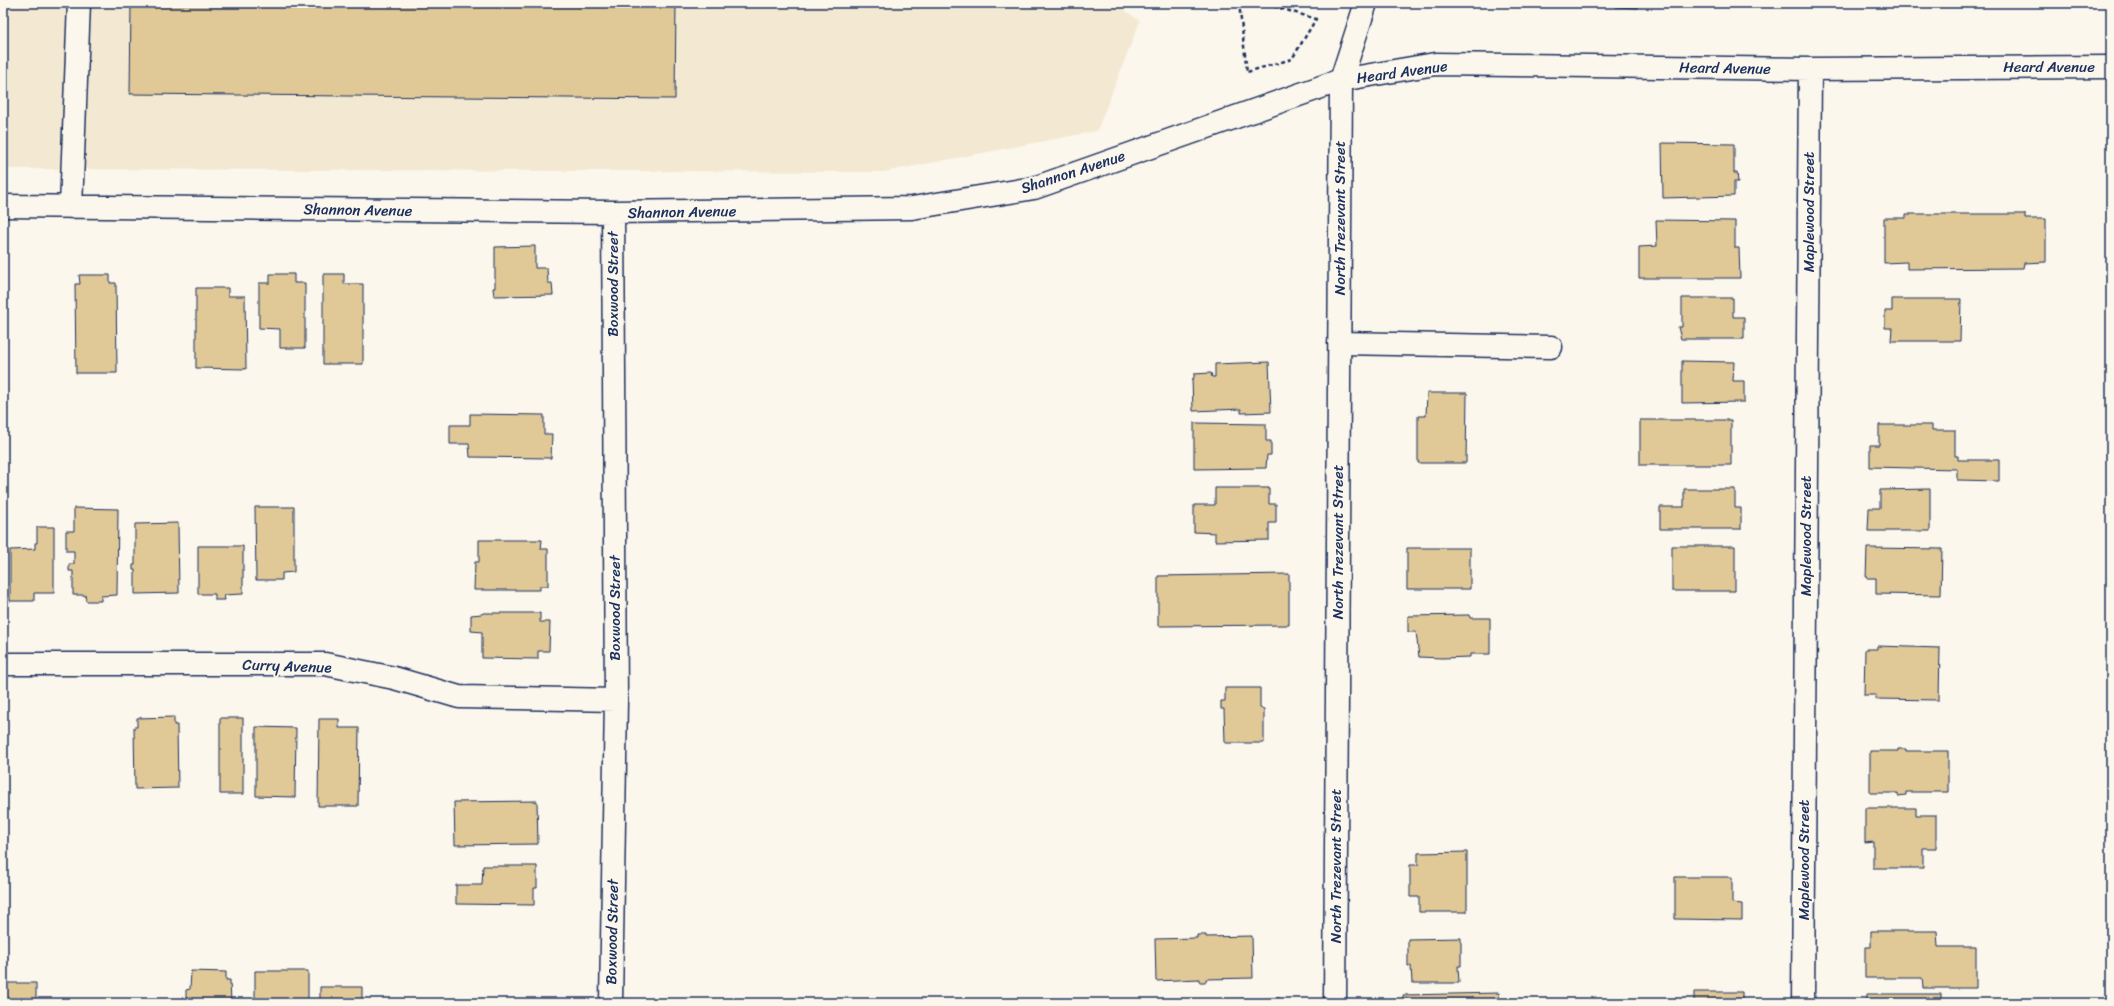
<svg xmlns="http://www.w3.org/2000/svg" width="2114" height="1006" font-family="Sriracha,sans-serif">
  <rect width="100%" height="100%" fill="#fbf7ec"/>
  <filter id="ink" filterUnits="userSpaceOnUse"><feTurbulence type="fractalNoise" baseFrequency=".025" numOctaves="2"/><feDisplacementMap in="SourceGraphic" scale="8" xChannelSelector="R" yChannelSelector="G"/><feConvolveMatrix kernelMatrix="1 2 1 2 8 2 1 2 1" color-interpolation-filters="sRGB"/></filter>
  <g filter="url(#ink)">
    <path fill="#f3e9d2" d="M3,3H1115L1140,21L1097,131L884,172L6,169L3,145Z"/>
    <path fill="#e0c897" stroke="#1b2f5e" d="M131,3H676L675,99L130,94Z
      M1615,3H1638V8L1615,7Z
      M1662,143L1734,144V173H1737L1738,182H1734V196L1663,198Z
      M1906,214H2025V219H2046V262L2024,263L2023,268L1907,269V262L1884,263V218H1906Z
      M1656,220L1735,221V248H1739L1740,278H1639V247L1657,246Z
      M535,246V268H547L548,283H552L553,295L494,296L493,288H495V247Z
      M270,274H294V283H305V348H280V329L259,328V283H270Z
      M323,274H344V284H363V364H323Z
      M79,275H110V283H116L117,373H76L75,284H80Z
      M196,288H228V296H245L246,369L196,368Z
      M1682,298H1733V317H1744V339H1681L1678,327H1682Z
      M1892,299H1961L1960,341H1891L1892,328H1885V311H1892Z
      M1682,361L1734,362L1733,381H1744V402L1682,403Z
      M1269,362L1271,412L1241,413V409L1193,411L1192,379L1194,378V374L1211,373L1212,377H1215V364Z
      M1427,393H1467L1466,463H1418V416H1426Z
      M470,414L544,415V434H552L551,458L470,457L469,444H450V425H470Z
      M1640,420H1731V465H1640Z
      M1194,423L1266,424V441H1271V455H1267L1266,468L1194,469Z
      M1879,425H1932V430H1955V456H1958V460H1999V481L1957,480V469L1870,467V445H1879Z
      M1215,488H1269V504H1276V523H1269V540L1215,541V533L1194,532V505H1215Z
      M1684,489H1735V508H1741V529H1660V507H1684Z
      M1930,489V531H1868L1869,508H1880V490Z
      M255,507H294V572L282,573V580H256Z
      M74,508L118,509L117,595L101,596V601H86L85,595H73V571H69V564H74V551H66V531H74Z
      M178,523L179,593L135,594V570H133V565H135V524Z
      M37,527H54V593H34V601H10V550L35,549V543H37Z
      M479,540H542L541,549H548V586H540V590H474L475,562H479Z
      M198,546H243V594L224,595L225,600H215V594H198Z
      M1672,546H1735V591H1672Z
      M1407,548H1470V589H1407Z
      M1867,548L1942,549L1941,595L1876,594V578H1866Z
      M1289,574V625L1158,626V576Z
      M483,613H540V622H550L549,651H538V659L482,658V632L471,631V615L482,614Z
      M1469,615L1470,618H1490V654H1470V657L1442,658L1419,657L1416,632H1408V616Z
      M1877,646L1940,648L1939,700L1876,699V695H1864L1865,649H1877Z
      M1225,688H1260V708L1264,709V743H1225L1224,709H1221V701H1225Z
      M174,717V725H177L178,788L135,789L134,727H137V718Z
      M220,718H243V794H220Z
      M319,719H339V728H359L358,806H318Z
      M256,727L296,728L295,797L256,796Z
      M1898,749H1906V751H1948V792H1906V795L1898,796V793H1870V751H1898Z
      M537,801L538,844L455,845L454,802Z
      M1865,808H1916V815H1936V848H1923V868H1873V842L1865,843Z
      M1467,852V912H1419V897H1410V865H1418V853Z
      M483,866H537V888H534V905L456,904V885H482Z
      M1675,877H1732V903L1742,904V920L1675,919Z
      M1871,931H1937L1938,947H1976V988H1923L1922,978H1865V947H1871Z
      M1197,935H1206V937L1252,936L1253,978L1206,979V982H1199V979L1156,981L1155,939L1197,938Z
      M1461,938V966H1458L1459,983H1412L1411,966H1408V939Z
      M191,971L226,972V980H230L231,1003H186V990L190,989Z
      M255,971H308V1003H255Z
      M3,983H36V1003H3Z
      M320,987H362V1003H320Z
      M1694,992H1742V1003H1694Z
      M1499,993L1500,1003H1403V995Z
      M1867,994H1941V1003H1867Z
      M1280,998V1003H1209V1000Z"/>
    <g fill="none" stroke-linecap="round" stroke-linejoin="round">
      <g stroke="#1b2f5e" stroke-width="25">
        <path id="minor" d="M3,206L613,212L912,208L1034,188L1341,80L1435,64L1810,69L2111,67
          M71,207L79,3
          M1339,343L1551,347
          M3,664H325L394,678L459,697L616,700
          M611,1003L616,700L613,212
          M1335,1003L1341,80L1366,3
          M1803,1003L1810,69"/>
      </g>
      <path stroke="#1b2f5e" stroke-width="2.5" stroke-dasharray="4 3" stroke-linecap="butt" d="M1239,3L1247,72L1292,59L1316,19L1263,3"/>
      <use href="#minor" stroke="#fbf7ec" stroke-width="22"/>
    </g>
  </g>
  <g text-anchor="middle" stroke-width="4" stroke-linejoin="round" paint-order="stroke">
    <g font-size="15" fill="#1b2f5e" stroke="#fbf7ec">
      <text x="2049" y="72">Heard Avenue</text>
      <text transform="translate(1725 68) rotate(1)" y="5">Heard Avenue</text>
      <text transform="translate(1402 72) rotate(-8)" y="5">Heard Avenue</text>
      <text transform="translate(1073 172) rotate(-18)" y="5">Shannon Avenue</text>
      <text transform="translate(358 210) rotate(1)" y="5">Shannon Avenue</text>
      <text transform="translate(682 212) rotate(-1)" y="5">Shannon Avenue</text>
      <text transform="translate(1809 212) rotate(-90)" y="5">Maplewood Street</text>
      <text transform="translate(1340 218) rotate(-90)" y="5">North Trezevant Street</text>
      <text transform="translate(613 284) rotate(-90)" y="5">Boxwood Street</text>
      <text transform="translate(1806 536) rotate(-90)" y="5">Maplewood Street</text>
      <text transform="translate(1338 542) rotate(-90)" y="5">North Trezevant Street</text>
      <text transform="translate(615 608) rotate(-90)" y="5">Boxwood Street</text>
      <text transform="translate(287 666) rotate(2)" y="5">Curry Avenue</text>
      <text transform="translate(1804 860) rotate(-90)" y="5">Maplewood Street</text>
      <text transform="translate(1336 866) rotate(-90)" y="5">North Trezevant Street</text>
      <text transform="translate(612 932) rotate(-89)" y="5">Boxwood Street</text>
    </g>
  </g>
  <rect width="2114" height="1006" fill="none" stroke="#fbf7ec" stroke-width="16"/>
  <rect x="8" y="8" width="2098" height="990" fill="none" stroke="#1b2f5e" stroke-width="1.5" filter="url(#ink)"/>
</svg>
